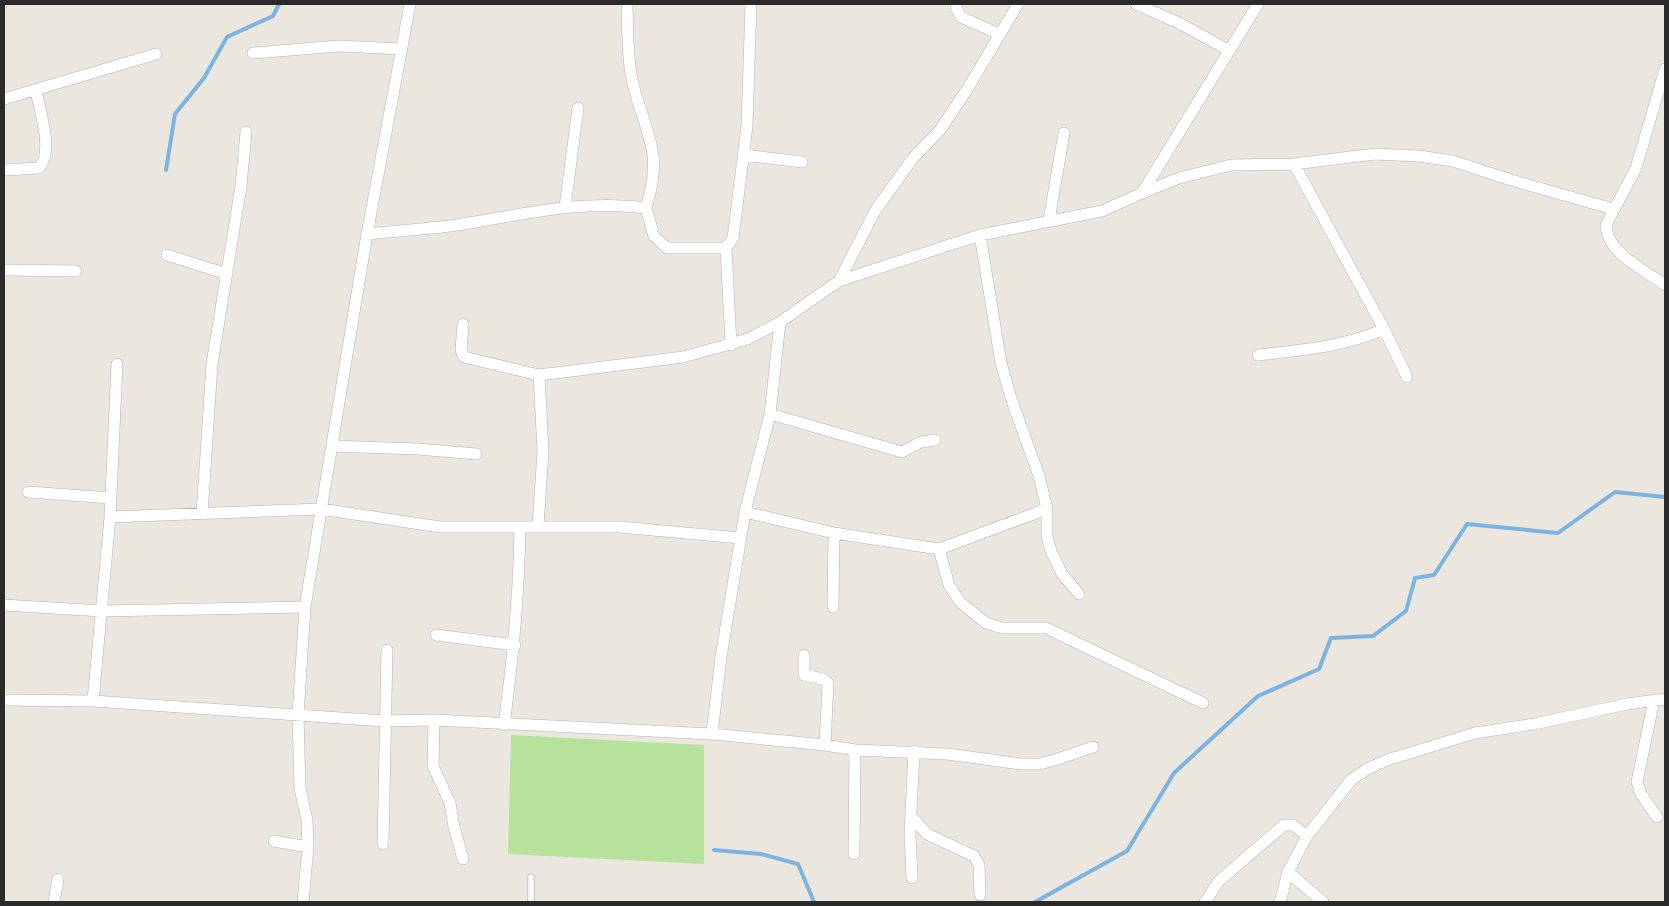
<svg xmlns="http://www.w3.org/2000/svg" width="1669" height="906" font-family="'Sofia Sans Condensed',sans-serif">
  <rect width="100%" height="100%" fill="#ebe7de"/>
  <path fill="#b7e29c" d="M511,735L704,745V864L508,854Z"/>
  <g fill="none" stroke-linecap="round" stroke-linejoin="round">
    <path stroke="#7bb4e2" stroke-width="4" d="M166,170L175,114L204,78L227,37L273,16L279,4
      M714,850L761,854L798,864L814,902
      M1035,902L1127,851L1174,773L1258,696L1319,669L1331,638L1373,636L1406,611L1415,578L1434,575L1467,524L1558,533L1615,492L1665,497"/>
    <g stroke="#b1b1bc" stroke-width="7">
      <path id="lane" d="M531,877V902"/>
    </g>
    <g stroke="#b1b1bc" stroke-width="12">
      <path id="street" d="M627,4C628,31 627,61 634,88C648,139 663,153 646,208
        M957,4L956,8L961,17L999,34
        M1136,4L1181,24L1228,50
        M253,53L339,46L402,49
        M1665,69L1636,168L1606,225C1607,254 1644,269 1665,285
        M4,99L156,54
        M744,155L802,162
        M1294,164L1384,329L1407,377
        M4,170L39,168C54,152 40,111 36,91
        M1142,193L1179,178L1231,165L1294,164L1375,154L1418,156L1453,161L1511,180L1613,209
        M565,207L578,108
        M1049,220L1064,133
        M367,234C397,231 427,229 457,225C520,215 583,199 646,208L654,236L667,248H726
        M980,235L1001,363L1011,398L1039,476L1047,509V536L1051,551L1062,574L1079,594
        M167,255L227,274
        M4,270L76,271
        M839,281L875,211L913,158L940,130L968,88L1018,4
        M463,324L461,350L464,357L539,375
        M731,345L726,248L733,238L747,126L751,4
        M1258,355C1302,350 1344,347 1384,329
        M770,414L902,452L921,442L935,440
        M332,446L418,449L476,454
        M28,492L111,498
        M745,512L834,533L939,549L949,585L960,602L986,623L1002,628H1046L1203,703
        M202,514L212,364L241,186L246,132
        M110,517L321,509L440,527H620L740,538
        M538,526L543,451L539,375L683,357L748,339L780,322
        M939,549L1047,509
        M4,605L102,611L305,607
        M833,607L834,533
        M436,635L515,645
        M804,655V675L823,679L828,683L825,745
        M4,700L93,701L384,721L434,720L712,734L825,745L855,750L947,754L1021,764H1039L1055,760L1093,747
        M1654,700L1637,782L1641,794L1657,817
        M93,701L110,517L117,364
        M434,720L433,766L450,803L454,827L463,859
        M504,725C513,659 519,594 520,528
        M712,734L721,657L745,512L770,414L780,322L839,281L980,235L1102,211L1142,193L1258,4
        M911,816L927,834L974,856L979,865L980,895
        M274,841L308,847
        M383,844L387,650
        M854,854L855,750
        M1288,872L1323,902
        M912,878L910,833L914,751
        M54,902L58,879
        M303,902L308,847L307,820L300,788L298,715L305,607L367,234L410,4
        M1205,902L1219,881L1284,825H1293L1307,836
        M1280,902L1288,872L1307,836L1351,780L1367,769L1387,760L1475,733L1534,724L1627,704L1665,699"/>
    </g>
    <use href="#lane" stroke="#fff" stroke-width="5.5"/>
    <use href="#street" stroke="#fff" stroke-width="11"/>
  </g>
  <rect width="1669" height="906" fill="none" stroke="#2a2a2a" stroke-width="10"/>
</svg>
